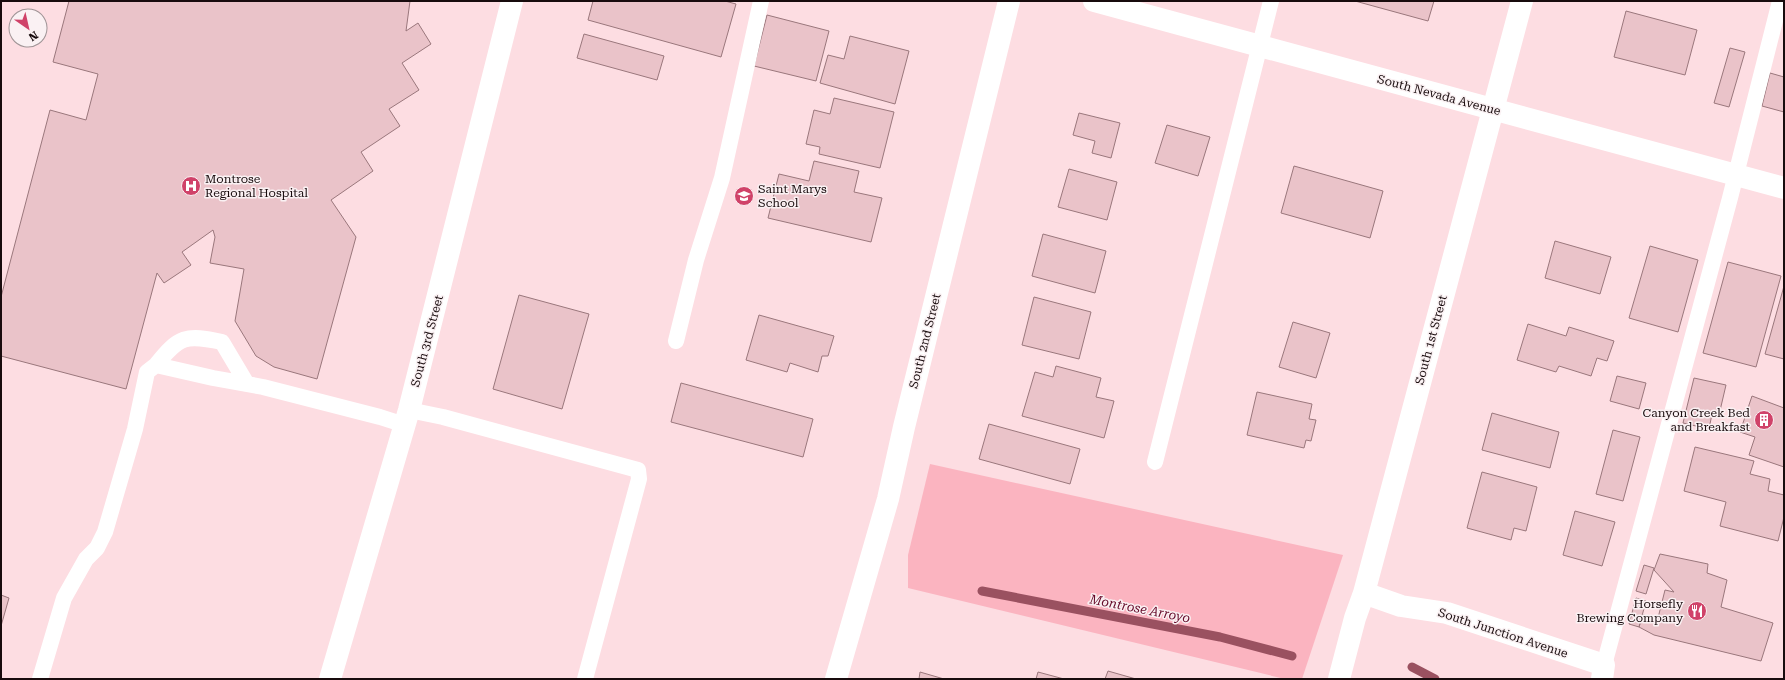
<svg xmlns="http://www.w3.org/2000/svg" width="1785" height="680" font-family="'Roboto Serif',serif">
  <rect width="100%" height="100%" fill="#fddde2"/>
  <path fill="#fbb4c0" d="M930,464L1343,555L1302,679H1285L908,588V555Z"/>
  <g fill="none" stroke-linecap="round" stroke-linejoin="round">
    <path stroke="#9a5160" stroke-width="9" d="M982,591L1220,637L1292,656
      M1412,667L1435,679"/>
  </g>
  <path fill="#eac3c9" stroke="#9a777c" d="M69,1H410L406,31L418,23L431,44L402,63L419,90L389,109L400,126L361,152L373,171L331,200L356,237L317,379L274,367L256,356L235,321L244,269L210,263L215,237L213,230L182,252L191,265L164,283L157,273L126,389L1,356V297L50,110L86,120L98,74L53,62Z
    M593,1H725L736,4L721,57L588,20Z
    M1355,1H1434L1428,21Z
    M1626,11L1697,30L1685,75L1614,57Z
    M767,15L829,31L816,81L754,66Z
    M584,34L664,56L657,80L577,58Z
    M850,36L909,51L895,104L820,83L828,55L844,59Z
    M1730,48L1745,52L1729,107L1714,103Z
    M1770,73L1784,77V112L1762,106Z
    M834,98L894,112L880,168L819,154L820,147L806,144L814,110L830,114Z
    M1079,113L1120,123L1111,158L1092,153L1095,141L1073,135Z
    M1167,125L1210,137L1198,176L1155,163Z
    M814,161L859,171L854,192L882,198L871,242L768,218L779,174L809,181Z
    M1294,166L1383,191L1370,238L1281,213Z
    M1069,169L1117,182L1107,220L1058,207Z
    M1043,234L1106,251L1095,293L1032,276Z
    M1555,241L1611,257L1600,294L1545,278Z
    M1650,246L1698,260L1678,332L1629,318Z
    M1728,262L1781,276L1756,367L1703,353Z
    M1784,286V359L1765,354Z
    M519,295L589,314L562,409L493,389Z
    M1034,297L1091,312L1079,359L1022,345Z
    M759,315L834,336L828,356H822L818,372L790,363L787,372L746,360Z
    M1293,322L1330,333L1316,378L1279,367Z
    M1528,324L1566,336L1569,327L1614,341L1607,361L1597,358L1591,376L1559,366L1556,372L1517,360Z
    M1056,366L1101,378L1096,397L1114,401L1104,438L1022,416L1035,372L1053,377Z
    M1617,376L1646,383L1639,409L1610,401Z
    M1694,378L1726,385L1719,415L1712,414L1709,429L1683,423Z
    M681,383L813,419L803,457L671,422Z
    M1257,392L1312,404L1309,419L1316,420L1311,441L1306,440L1304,448L1247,435Z
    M1752,396L1784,408V467L1749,455L1755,437L1740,432Z
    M1492,413L1559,432L1550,468L1482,450Z
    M989,424L1080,449L1070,484L979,459Z
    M1613,430L1640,437L1623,501L1596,494Z
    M1695,447L1754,461L1750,474L1770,479L1768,491L1784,495V517L1778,541L1720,526L1726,502L1684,491Z
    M1482,472L1537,487L1526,531L1514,528L1511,540L1467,528Z
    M1575,511L1615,522L1602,566L1563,555Z
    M1660,554L1708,564L1707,573L1727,580L1721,607L1773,623L1761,661L1654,635L1639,627L1643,615L1658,618L1665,590L1674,592L1654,570Z
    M1644,565L1654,568L1646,594L1636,591Z
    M1,595L9,598L1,626Z
    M1636,598L1646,601L1639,627L1629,624Z
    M1108,671L1136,679H1105Z
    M920,672L944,679H919Z
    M1038,672L1064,679H1036Z"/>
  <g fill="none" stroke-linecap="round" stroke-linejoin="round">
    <path stroke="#fff" stroke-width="16" d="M676,341L696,260L722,178L761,1
      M156,365C179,336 186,334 222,342L247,384
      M409,410L443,417L638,470L639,479L585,679
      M1155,462L1271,1
      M1604,665L1730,198L1780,1
      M40,679L64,598L86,559L97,548L105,532L135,429L147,372L156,365L213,378L263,387L380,417L405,425"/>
    <path stroke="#fff" stroke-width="22" d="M1364,593L1401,606L1447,613L1604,665L1602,679
      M330,679L409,410L512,1
      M836,679L888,499L904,427L1009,1
      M1339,679L1355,618L1364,593L1522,1"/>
    <path stroke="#fff" stroke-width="22" d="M1094,1L1784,188"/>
  </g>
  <defs>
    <g id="hospital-disc" transform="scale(1)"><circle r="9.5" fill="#d04269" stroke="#faf1f3"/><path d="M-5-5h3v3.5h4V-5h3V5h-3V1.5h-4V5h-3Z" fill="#fff"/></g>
    <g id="school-disc" transform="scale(1)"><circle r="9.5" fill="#d04269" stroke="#faf1f3"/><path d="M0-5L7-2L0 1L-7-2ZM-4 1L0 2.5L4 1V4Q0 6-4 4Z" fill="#fff"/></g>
    <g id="building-disc" transform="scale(1)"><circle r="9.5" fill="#d04269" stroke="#faf1f3"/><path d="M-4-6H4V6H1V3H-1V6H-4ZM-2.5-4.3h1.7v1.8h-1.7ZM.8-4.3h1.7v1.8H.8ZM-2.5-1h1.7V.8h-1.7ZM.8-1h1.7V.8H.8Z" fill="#fff"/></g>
    <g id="restaurant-disc" transform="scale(1)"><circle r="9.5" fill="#d04269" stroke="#faf1f3"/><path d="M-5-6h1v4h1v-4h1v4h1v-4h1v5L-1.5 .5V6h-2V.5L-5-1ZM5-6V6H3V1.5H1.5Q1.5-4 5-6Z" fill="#fff"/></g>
  </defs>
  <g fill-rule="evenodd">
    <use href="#hospital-disc" x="191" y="186"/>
    <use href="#school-disc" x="744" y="196"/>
    <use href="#building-disc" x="1764" y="420"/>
    <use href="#restaurant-disc" x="1697" y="611"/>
  </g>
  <g text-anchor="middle" stroke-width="3" stroke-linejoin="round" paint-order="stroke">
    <g font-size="12" fill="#180b0d" stroke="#faf1f3">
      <text transform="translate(1439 95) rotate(15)" y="4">South Nevada Avenue</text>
      <text transform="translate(1431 340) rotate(-75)" y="4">South 1st Street</text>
      <text transform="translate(427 341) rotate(-75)" y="4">South 3rd Street</text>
      <text transform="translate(925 341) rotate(-76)" y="4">South 2nd Street</text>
      <text transform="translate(1503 633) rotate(18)" y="4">South Junction Avenue</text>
    </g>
    <g font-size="12" fill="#180b0d" stroke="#faf1f3" text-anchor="start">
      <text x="205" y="183">Montrose<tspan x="205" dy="14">Regional Hospital</tspan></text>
      <text x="758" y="193">Saint Marys<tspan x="758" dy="14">School</tspan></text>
      <text x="1750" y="417" text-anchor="end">Canyon Creek Bed<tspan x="1750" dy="14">and Breakfast</tspan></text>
      <text x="1683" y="608" text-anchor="end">Horsefly<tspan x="1683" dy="14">Brewing Company</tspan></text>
    </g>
    <g font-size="13" font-style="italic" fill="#660a2a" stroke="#faf1f3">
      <text transform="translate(1140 608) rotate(11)" y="5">Montrose Arroyo</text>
    </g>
  </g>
  <rect width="1785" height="680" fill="none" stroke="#180b0d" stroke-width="4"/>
  <g transform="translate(28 28) rotate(146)"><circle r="19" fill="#faf1f3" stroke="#a09597"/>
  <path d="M0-3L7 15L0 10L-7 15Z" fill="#d04269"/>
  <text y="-6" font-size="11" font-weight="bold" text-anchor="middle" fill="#180b0d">N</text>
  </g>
</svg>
